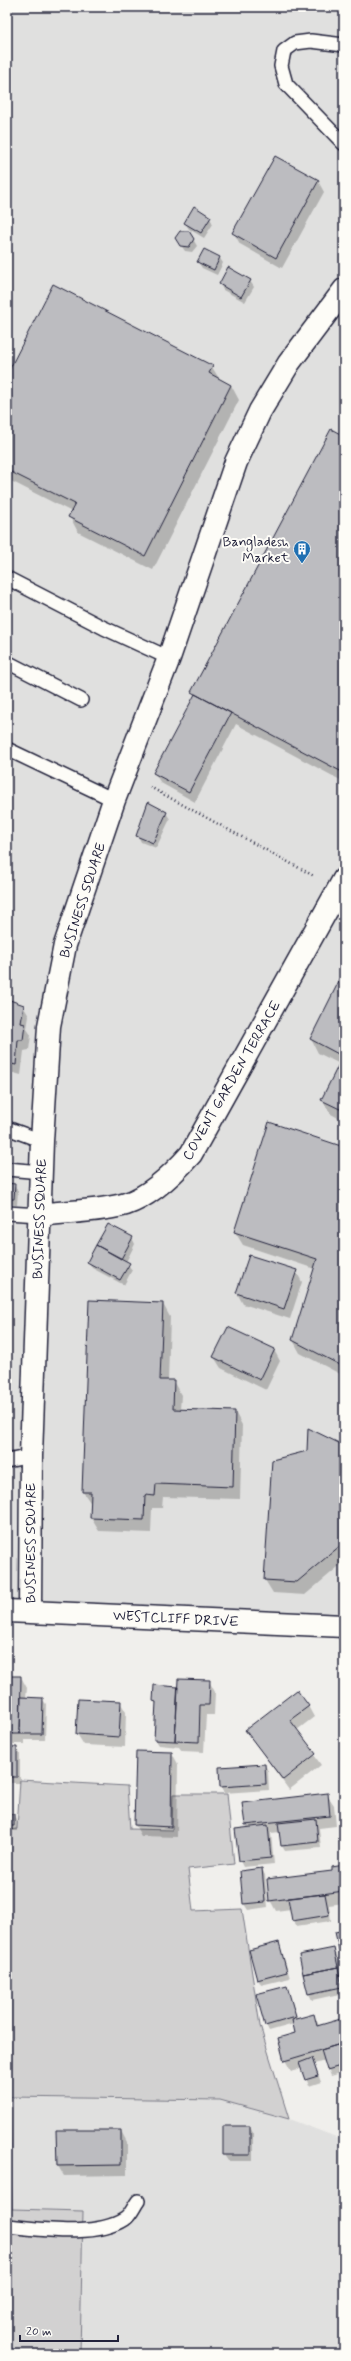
<svg xmlns="http://www.w3.org/2000/svg" width="351" height="2361" font-family="Mynerve,sans-serif">
  <rect width="100%" height="100%" fill="#f0efec"/>
  <filter id="ink" filterUnits="userSpaceOnUse"><feTurbulence type="fractalNoise" baseFrequency=".025" numOctaves="2"/><feDisplacementMap in="SourceGraphic" scale="8" xChannelSelector="R" yChannelSelector="G"/><feConvolveMatrix kernelMatrix="1 2 1 2 8 2 1 2 1" color-interpolation-filters="sRGB"/></filter>
  <g filter="url(#ink)">
    <path fill="#e0e0df" d="M7,7H344V1627L7,1613Z
      M10,2097L220,2100L289,2119L344,2140V2354H80L83,2212L12,2209Z"/>
    <path fill="#d2d1d1" stroke="#7a7a86" d="M20,1780L127,1786L130,1829L172,1830L173,1794H227L234,1864L188,1869L193,1911L242,1909L260,2026L289,2119L220,2100L10,2097L12,2209L83,2211L80,2354H7V1830L17,1829Z"/>
    <path fill="#0003" d="M318,181L324,192L282,268L240,244L234,233Z
      M210,218L213,224L204,238L189,229L185,223Z
      M189,232L197,246L192,252L185,251L180,244Z
      M219,257L223,263L217,275L202,268L198,262Z
      M250,281L254,287L245,302L223,290L220,284Z
      M212,367L220,380L231,385L239,400L153,570L78,532L70,517L72,512L7,479V376Z
      M344,437V782L236,724L195,802L161,783L154,773L195,696L193,692Z
      M166,813L170,819L156,848L141,842L138,836Z
      M344,973V1121L331,1114L322,1100L340,1064L318,1053L311,1039Z
      M7,1000L23,1006L29,1016L27,1029L31,1035L29,1050L24,1051L21,1075L10,1072L7,1079Z
      M344,1148V1376L300,1353L293,1340L315,1269L243,1245L235,1232Z
      M7,1184L14,1185L18,1191L17,1205L7,1204Z
      M132,1238L135,1244L126,1262L132,1270L124,1285L92,1268L89,1262Z
      M296,1271L302,1282L290,1319L243,1304L237,1293Z
      M163,1304L170,1317L168,1381H173L181,1395L180,1410L235,1412L242,1425L240,1499L163,1497L162,1508H152L151,1533L99,1531L91,1518L92,1505L83,1492Z
      M274,1350L280,1361L266,1390L221,1368L214,1357Z
      M342,1446L344,1562L305,1595L273,1593L265,1580Z
      M7,1677H21L27,1688L26,1698L42,1699L46,1704L45,1740H25V1744H7Z
      M209,1681L215,1692L214,1715H206L204,1752L182,1751L179,1747L159,1745L155,1739L157,1706L154,1701L179,1688Z
      M79,1700L120,1702L126,1712L125,1747L84,1745L77,1734Z
      M308,1706L314,1717L297,1730L321,1765L289,1790L246,1731Z
      M7,1748H16L20,1754V1783H7Z
      M137,1752L172,1753L178,1764L177,1837L141,1836L135,1825Z
      M265,1765L268,1771L269,1790L224,1793L221,1787L220,1768Z
      M327,1795L334,1805L336,1826L319,1828L321,1848L285,1851L282,1846L280,1832L271,1833L274,1864L243,1867L240,1861L248,1828L246,1825Z
      M7,1815H14L17,1821V1831H7Z
      M344,1866V1903L329,1905L331,1921L296,1926L291,1909L276,1911L270,1900Z
      M262,1869L265,1875L268,1907L248,1910L244,1904Z
      M344,1931V1955L340,1949Z
      M279,1943L290,1978L261,1985L258,1979Z
      M333,1949L337,1955L344,1993L312,2000L309,1994L300,1955Z
      M287,1987L297,2019L313,2015L319,2025L344,2019V2072L331,2076L325,2061L314,2064L321,2082L309,2086L302,2068L291,2071L285,2060L296,2033L294,2024L269,2031L266,2025Z
      M250,2127L253,2133V2161H228L224,2155Z
      M121,2131L127,2142V2175L64,2176L58,2166Z"/>
    <path fill="#bcbcc0" stroke="#22223b" d="M275,156L319,180L276,258L232,233Z
      M194,206L211,217L201,233L184,223Z
      M180,231H189L194,239L189,247L180,246L175,238Z
      M204,249L220,257L214,270L197,262Z
      M228,267L251,280L241,297L219,284Z
      M53,284L213,366L209,373L231,385L145,556L68,517L75,504L7,470V374Z
      M331,429L344,436V773L191,692Z
      M195,694L231,713L189,792L153,773Z
      M148,802L167,812L153,843L136,836Z
      M344,971V1057L310,1039Z
      M7,999L24,1005L21,1023L25,1024L23,1040H18L16,1065L7,1063Z
      M343,1056L344,1057V1111L321,1100Z
      M269,1122L344,1147V1367L292,1340L317,1259L234,1232Z
      M7,1183L15,1184L14,1199H7Z
      M108,1224L133,1237L121,1259L96,1245Z
      M96,1245L130,1263L120,1280L87,1262Z
      M249,1255L297,1270L284,1309L236,1293Z
      M89,1300L163,1303L160,1380H174L173,1409L235,1411L233,1487L156,1484L155,1496L145,1495L144,1520L90,1518L91,1492H82Z
      M228,1327L275,1349L260,1380L213,1357Z
      M308,1428L343,1445L341,1545L297,1582L264,1580L272,1460L307,1451Z
      M7,1676H21L20,1734H7Z
      M178,1679L210,1680L209,1705H200L199,1742L175,1741Z
      M154,1685L178,1687L175,1741L154,1740L156,1702L153,1701Z
      M297,1690L309,1706L290,1720L316,1754L283,1780L245,1730Z
      M21,1697L43,1698L42,1734H20Z
      M78,1699L121,1701L119,1737L76,1734Z
      M7,1747H17V1777H7Z
      M136,1751L172,1752L171,1827L134,1825Z
      M265,1764L266,1784L220,1787L219,1767Z
      M328,1793L330,1816L245,1825L242,1803Z
      M7,1814H14V1826H7Z
      M316,1819L318,1842L281,1846L278,1823Z
      M268,1825L271,1858L239,1861L235,1829Z
      M344,1865V1891L269,1901L267,1879L332,1871V1867Z
      M262,1868L265,1902L243,1904L240,1871Z
      M325,1894L329,1915L292,1921L288,1898Z
      M344,1930V1948L339,1950L335,1932Z
      M279,1942L287,1972L257,1980L249,1950Z
      M334,1948L338,1967L303,1974L299,1955Z
      M338,1967L342,1987L308,1994L303,1974Z
      M287,1986L296,2017L265,2026L256,1994Z
      M314,2014L317,2026L344,2018V2043L284,2061L278,2038L295,2033L292,2020Z
      M344,2043V2065L327,2070L321,2050Z
      M312,2058L318,2076L305,2080L299,2063Z
      M223,2126H250V2155H223Z
      M56,2130H121V2165L57,2166Z"/>
    <g fill="none" stroke-linecap="round" stroke-linejoin="round">
      <g stroke="#22223b" stroke-width="16">
        <path id="service" d="M344,45L311,41L295,43L284,51L281,66L286,84L344,144
          M7,578L104,628L169,658
          M7,662L81,700
          M7,749L114,800
          M7,1128L42,1141
          M7,1169L41,1172
          M7,1213L40,1215
          M7,1461L31,1456
          M7,2226C41,2229 96,2238 125,2219C131,2215 134,2206 138,2201"/>
      </g>
      <g stroke="#22223b" stroke-width="25">
        <path id="minor" d="M40,1215C68,1211 99,1212 126,1204C151,1196 174,1173 191,1154L344,879
          M30,1611L31,1456L42,1141L49,1026L65,945L114,800L169,658L236,462L260,411L289,363L344,290"/>
      </g>
      <g stroke="#22223b" stroke-width="25">
        <path id="tertiary" d="M7,1611L344,1626"/>
      </g>
      <path stroke="#22223b" stroke-width="2.5" stroke-dasharray="1 3" stroke-linecap="butt" d="M150,787L314,876"/>
      <use href="#service" stroke="#fdfcf7" stroke-width="13"/>
      <use href="#minor" stroke="#fdfcf7" stroke-width="22"/>
      <use href="#tertiary" stroke="#fdfcf7" stroke-width="22"/>
    </g>
  </g>
  <defs>
    <g id="building-pin" transform="scale(0.9)"><path d="M0 17L-7.5 6A9.5 9.5 0 1 1 7.5 6Z" fill="#1f6fb2" stroke="#fdfcf7"/><path d="M-4-6H4V6H1V3H-1V6H-4ZM-2.5-4.3h1.7v1.8h-1.7ZM.8-4.3h1.7v1.8H.8ZM-2.5-1h1.7V.8h-1.7ZM.8-1h1.7V.8H.8Z" fill="#fff"/></g>
  </defs>
  <g fill-rule="evenodd">
    <use href="#building-pin" x="302" y="549"/>
  </g>
  <g text-anchor="middle" stroke-width="4" stroke-linejoin="round" paint-order="stroke">
    <g font-size="14" fill="#22223b" stroke="#fdfcf7" text-anchor="end">
      <text x="289" y="546">Bangladesh<tspan x="289" dy="16">Market</tspan></text>
    </g>
    <g font-size="14" fill="#22223b" stroke="#fdfcf7">
      <text transform="translate(82 900) rotate(-72)" y="5">BUSINESS SQUARE</text>
      <text transform="translate(231 1080) rotate(-60)" y="5">COVENT GARDEN TERRACE</text>
      <text transform="translate(39 1219) rotate(-88)" y="5">BUSINESS SQUARE</text>
      <text transform="translate(30 1543) rotate(-90)" y="5">BUSINESS SQUARE</text>
      <text transform="translate(176 1618) rotate(3)" y="5">WESTCLIFF DRIVE</text>
    </g>
  </g>
  <rect width="351" height="2361" fill="none" stroke="#fdfcf7" stroke-width="24"/>
  <rect x="12" y="12" width="327" height="2337" fill="none" stroke="#22223b" stroke-width="1.5" filter="url(#ink)"/>
  <path d="M20 2335v6h98v-6" fill="none" stroke="#22223b" stroke-width="2"/>
  <text x="26" y="2335" font-size="12" fill="#22223b" stroke="#fdfcf7" stroke-width="3" paint-order="stroke">20 m</text>
</svg>
